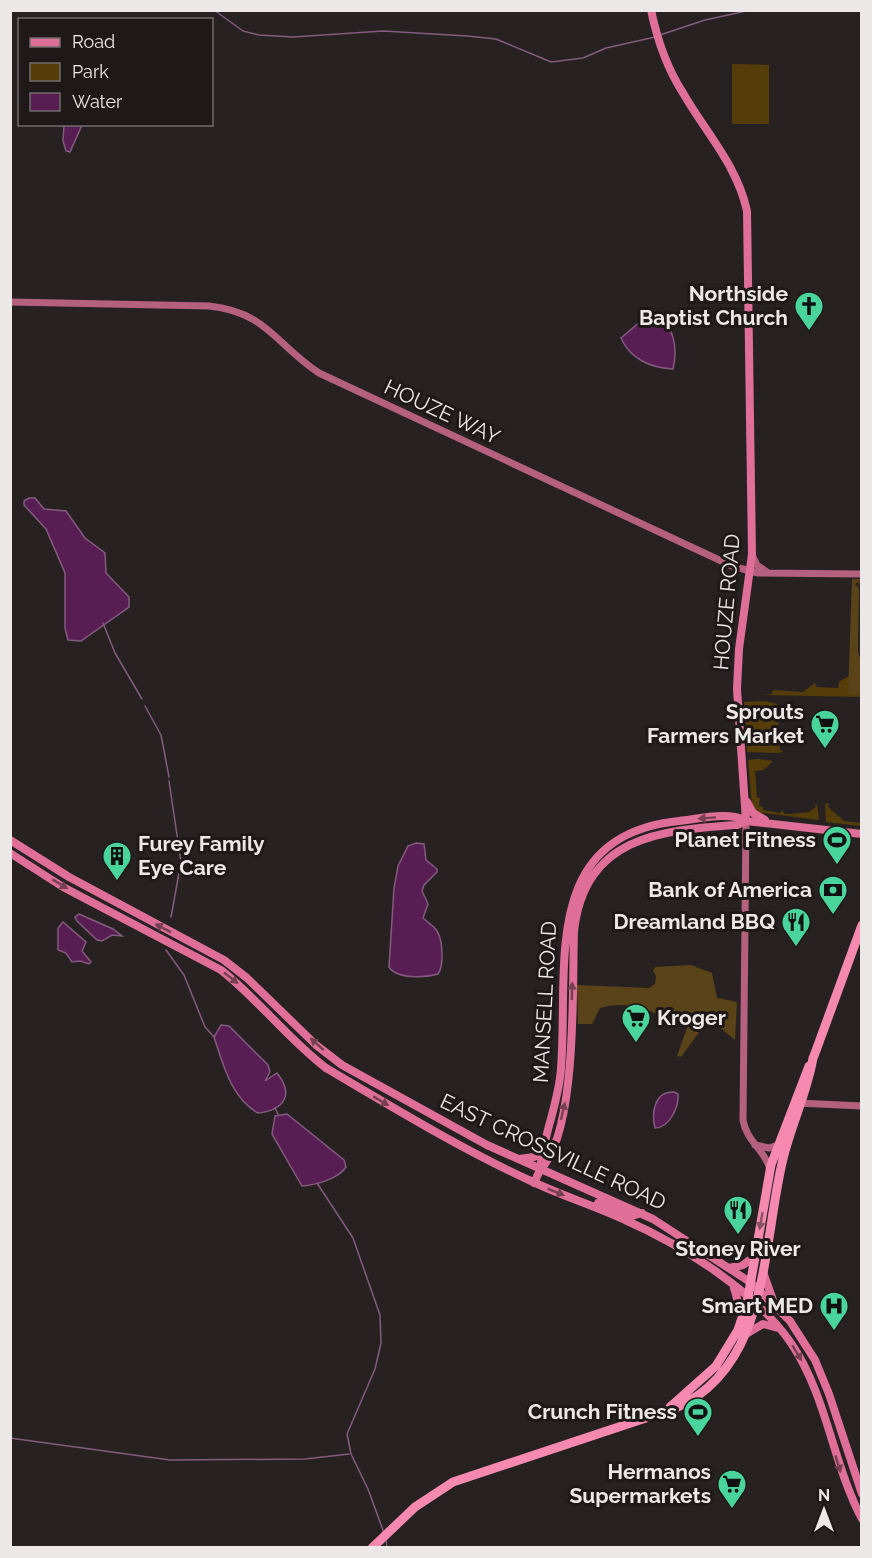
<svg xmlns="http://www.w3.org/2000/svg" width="872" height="1558" font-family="Raleway,sans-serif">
  <rect width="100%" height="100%" fill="#272221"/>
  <path fill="#553d0a" d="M732,64L769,65V124H732Z
    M850,675L848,694H861L862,697L763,695L772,694L773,690L803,692L815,683L816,687L838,688L839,682Z
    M765,701L777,704L780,750L783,751L780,753L747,752L744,702Z
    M758,759L773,761L764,770L755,771L757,798H760L759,806L763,807V810L780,813L782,810L785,814H792L809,812L816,807L814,804L817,805V802L819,820L756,812L752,807L748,760Z
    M829,803L828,807L844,821L861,823V826L826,822L825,804Z"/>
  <path fill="#5a4318" d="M852,579H860L859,586L858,582L855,584L859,588L858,652L861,661V694H848Z
    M691,965L712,973L717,998L737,1002L735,1040L716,1024L706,1023L681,1057L677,1056L687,1028C659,1015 632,998 600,1008L592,1024H578L577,985L649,988L655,984L656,976L653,971L655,967Z"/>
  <path fill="#581e53" stroke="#845b7f" stroke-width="1.5" d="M64,125H82L70,152L66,151L63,141Z
    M657,314C674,325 678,349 673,369C651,368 630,359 621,338L647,316Z
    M29,498H35L44,509L66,511L85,538L105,553L106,573L129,597V607L81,641L68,640L65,628V573L46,529L24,505V501Z
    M416,843L424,844L426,860L437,869V872L424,885L422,891L428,904L423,918C427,922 434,926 437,931C443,941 444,965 438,974C425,978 396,979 389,967L394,888L398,866L408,846Z
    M79,914L113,929L122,936L112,935L102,941L97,940L77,921L75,917Z
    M63,922L86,942L82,951L91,962L89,964L80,961L72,962L66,953L58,950V928Z
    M221,1025L229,1026L268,1065L270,1072L265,1081L277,1073C294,1094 285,1110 258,1113C231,1098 223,1064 214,1037Z
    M674,1092L678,1094C679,1106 670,1128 655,1128C651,1112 655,1091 674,1092Z
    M287,1114L344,1160L346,1167C338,1179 316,1185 302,1186L272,1134L275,1116Z"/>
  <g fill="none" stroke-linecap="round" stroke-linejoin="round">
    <path stroke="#845b7f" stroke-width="1.5" d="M214,10L243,31L259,35L293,37L383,31L467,36L496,39L551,62L583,58L606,48L655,37
      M660,35L705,20L751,10
      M103,623L115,653L142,699
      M145,706L161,735L169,777
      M169,781L181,862L171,917
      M166,950L184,975L205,1027L214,1037
      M275,1108L278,1114
      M317,1183L353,1238L380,1315L381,1343L375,1369L347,1434L351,1454L368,1489L384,1533
      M10,1438L170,1460L305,1459L349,1454
      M386,1540L387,1548"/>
    <path stroke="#b6607f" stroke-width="7" d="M10,302L209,306C267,312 276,345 319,373L732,566L758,573L862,574
      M752,555L757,565L767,572
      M746,821L743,1120C746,1141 765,1150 770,1169
      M798,1103L862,1106
      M755,1145L769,1148L778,1145"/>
    <path stroke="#df6f98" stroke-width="8" d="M651,10C657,39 667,68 683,93C706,133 737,165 747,211L752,554L739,649L737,689L746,821
      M747,802L753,813L765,820
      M10,840L69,877L224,960L247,978L316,1045L342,1065L487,1145L653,1219L750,1282L790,1321L815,1360L829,1394L862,1494
      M10,853L63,887L221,970C259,1000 288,1039 326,1068C394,1108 461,1149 533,1182C563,1196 595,1206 625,1220C682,1245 755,1291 791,1343C827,1396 832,1462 862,1519
      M519,1159L534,1157L543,1150
      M540,1170C578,1132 572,985 574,931C585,837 659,830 737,825L746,821
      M534,1183L540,1170C543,1135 559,1103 561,1068C569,968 539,835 679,821C699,819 729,811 746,821L862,834
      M598,1203L632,1216L642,1213
      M729,1268L743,1265L755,1256
      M763,1272L773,1300
      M734,1288L742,1316
      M746,1334L763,1324L778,1328"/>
    <path stroke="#f589af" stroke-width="9" d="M814,1056L862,925
      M670,1407L716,1366L738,1330L747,1303L771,1165L809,1066
      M372,1548L415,1507L453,1482L676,1408C770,1366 762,1244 783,1159C791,1125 807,1093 813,1058"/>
  </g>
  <defs><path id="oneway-solid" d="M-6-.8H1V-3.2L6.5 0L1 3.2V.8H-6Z" transform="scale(1.5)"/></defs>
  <g fill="#754052">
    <use href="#oneway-solid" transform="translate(707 818) rotate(176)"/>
    <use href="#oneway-solid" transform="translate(60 884) rotate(31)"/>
    <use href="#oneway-solid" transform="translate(163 928) rotate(-153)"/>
    <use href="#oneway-solid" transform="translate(231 978) rotate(38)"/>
    <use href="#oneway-solid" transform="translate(572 991) rotate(-89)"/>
    <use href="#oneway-solid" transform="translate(317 1044) rotate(-138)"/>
    <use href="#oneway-solid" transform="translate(381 1101) rotate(31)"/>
    <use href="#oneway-solid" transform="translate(563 1111) rotate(-77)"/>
    <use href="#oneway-solid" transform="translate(556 1192) rotate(22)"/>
    <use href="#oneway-solid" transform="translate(797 1353) rotate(59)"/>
    <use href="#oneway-solid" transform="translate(838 1464) rotate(73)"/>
  </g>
  <use fill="#8a5164" href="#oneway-solid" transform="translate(761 1221) rotate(100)"/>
  <defs>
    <g id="church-pin" transform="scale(1.5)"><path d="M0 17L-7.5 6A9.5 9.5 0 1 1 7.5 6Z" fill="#49d49c" stroke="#1e1918"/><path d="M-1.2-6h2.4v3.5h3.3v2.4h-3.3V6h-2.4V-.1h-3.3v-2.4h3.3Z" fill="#111"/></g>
    <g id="supermarket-pin" transform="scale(1.5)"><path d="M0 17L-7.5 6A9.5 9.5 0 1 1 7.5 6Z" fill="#49d49c" stroke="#1e1918"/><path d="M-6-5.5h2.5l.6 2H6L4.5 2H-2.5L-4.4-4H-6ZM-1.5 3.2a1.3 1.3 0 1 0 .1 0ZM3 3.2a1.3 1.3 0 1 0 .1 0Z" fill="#111"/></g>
    <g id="stadium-pin" transform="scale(1.5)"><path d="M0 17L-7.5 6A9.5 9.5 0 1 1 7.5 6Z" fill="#49d49c" stroke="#1e1918"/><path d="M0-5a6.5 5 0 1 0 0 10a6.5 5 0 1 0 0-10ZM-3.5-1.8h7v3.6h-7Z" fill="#111"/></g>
    <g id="building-pin" transform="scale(1.5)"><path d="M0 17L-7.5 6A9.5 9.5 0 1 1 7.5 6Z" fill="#49d49c" stroke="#1e1918"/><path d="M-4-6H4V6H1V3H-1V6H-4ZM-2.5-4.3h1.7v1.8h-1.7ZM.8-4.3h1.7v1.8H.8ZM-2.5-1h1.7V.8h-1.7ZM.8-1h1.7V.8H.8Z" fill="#111"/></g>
    <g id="bank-pin" transform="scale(1.5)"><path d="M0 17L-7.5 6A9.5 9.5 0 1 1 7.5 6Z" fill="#49d49c" stroke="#1e1918"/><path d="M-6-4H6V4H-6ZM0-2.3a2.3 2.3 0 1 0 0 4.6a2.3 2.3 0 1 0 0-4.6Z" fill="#111"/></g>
    <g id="restaurant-pin" transform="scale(1.5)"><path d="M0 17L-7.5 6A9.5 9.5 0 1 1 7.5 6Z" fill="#49d49c" stroke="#1e1918"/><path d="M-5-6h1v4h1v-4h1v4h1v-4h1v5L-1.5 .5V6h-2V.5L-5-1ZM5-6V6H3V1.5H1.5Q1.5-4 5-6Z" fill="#111"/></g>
    <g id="hospital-pin" transform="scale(1.5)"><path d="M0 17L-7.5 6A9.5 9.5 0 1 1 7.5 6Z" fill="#49d49c" stroke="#1e1918"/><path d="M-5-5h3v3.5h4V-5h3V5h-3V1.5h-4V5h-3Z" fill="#111"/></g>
  </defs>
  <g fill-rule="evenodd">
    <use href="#church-pin" x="809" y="306"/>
    <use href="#supermarket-pin" x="825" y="724"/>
    <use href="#stadium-pin" x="837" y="840"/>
    <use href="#building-pin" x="117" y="856"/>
    <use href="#bank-pin" x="833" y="890"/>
    <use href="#restaurant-pin" x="796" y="922"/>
    <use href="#supermarket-pin" x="636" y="1018"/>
    <use href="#restaurant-pin" x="738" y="1210"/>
    <use href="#hospital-pin" x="834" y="1306"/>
    <use href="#stadium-pin" x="698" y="1412"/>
    <use href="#supermarket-pin" x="732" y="1484"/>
  </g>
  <g text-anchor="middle" stroke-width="6" stroke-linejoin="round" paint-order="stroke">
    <g font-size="21" font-weight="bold" fill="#ece8e7" stroke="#1e1918" text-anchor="end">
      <text x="788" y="301">Northside<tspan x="788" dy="24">Baptist Church</tspan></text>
      <text x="804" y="719">Sprouts<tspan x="804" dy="24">Farmers Market</tspan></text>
      <text x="816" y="847">Planet Fitness</text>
      <text x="138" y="851" text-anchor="start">Furey Family<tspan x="138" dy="24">Eye Care</tspan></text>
      <text x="812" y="897">Bank of America</text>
      <text x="775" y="929">Dreamland BBQ</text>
      <text x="657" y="1025" text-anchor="start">Kroger</text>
      <text x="738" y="1256" text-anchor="middle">Stoney River</text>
      <text x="813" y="1313">Smart MED</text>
      <text x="677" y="1419">Crunch Fitness</text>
      <text x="711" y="1479">Hermanos<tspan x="711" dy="24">Supermarkets</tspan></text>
    </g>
    <g font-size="21" fill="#ece8e7" stroke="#1e1918">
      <text transform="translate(442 412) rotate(25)" y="7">HOUZE WAY</text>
      <text transform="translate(727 602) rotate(-85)" y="7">HOUZE ROAD</text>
      <text transform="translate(545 1002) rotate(-87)" y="7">MANSELL ROAD</text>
      <text transform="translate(553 1152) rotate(25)" y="7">EAST CROSSVILLE ROAD</text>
    </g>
  </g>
  <rect width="872" height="1558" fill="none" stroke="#ece8e7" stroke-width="24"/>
  <rect x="18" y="18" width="195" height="108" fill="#1e1918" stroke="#706c6b" stroke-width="1.5"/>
  <rect x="30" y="38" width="30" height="9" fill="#df6f98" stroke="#706c6b" stroke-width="1.5"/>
  <text x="72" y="48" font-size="18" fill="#ece8e7">Road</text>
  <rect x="30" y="63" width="30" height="18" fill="#553d0a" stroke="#706c6b" stroke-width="1.5"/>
  <text x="72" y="78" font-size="18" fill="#ece8e7">Park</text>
  <rect x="30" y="93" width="30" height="18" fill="#581e53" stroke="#706c6b" stroke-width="1.5"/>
  <text x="72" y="108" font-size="18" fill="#ece8e7">Water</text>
  <g transform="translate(824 1510)" stroke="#1e1918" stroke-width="4.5" paint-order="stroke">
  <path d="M0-4.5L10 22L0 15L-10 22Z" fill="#ece8e7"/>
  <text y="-9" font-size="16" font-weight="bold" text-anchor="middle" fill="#ece8e7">N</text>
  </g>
</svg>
